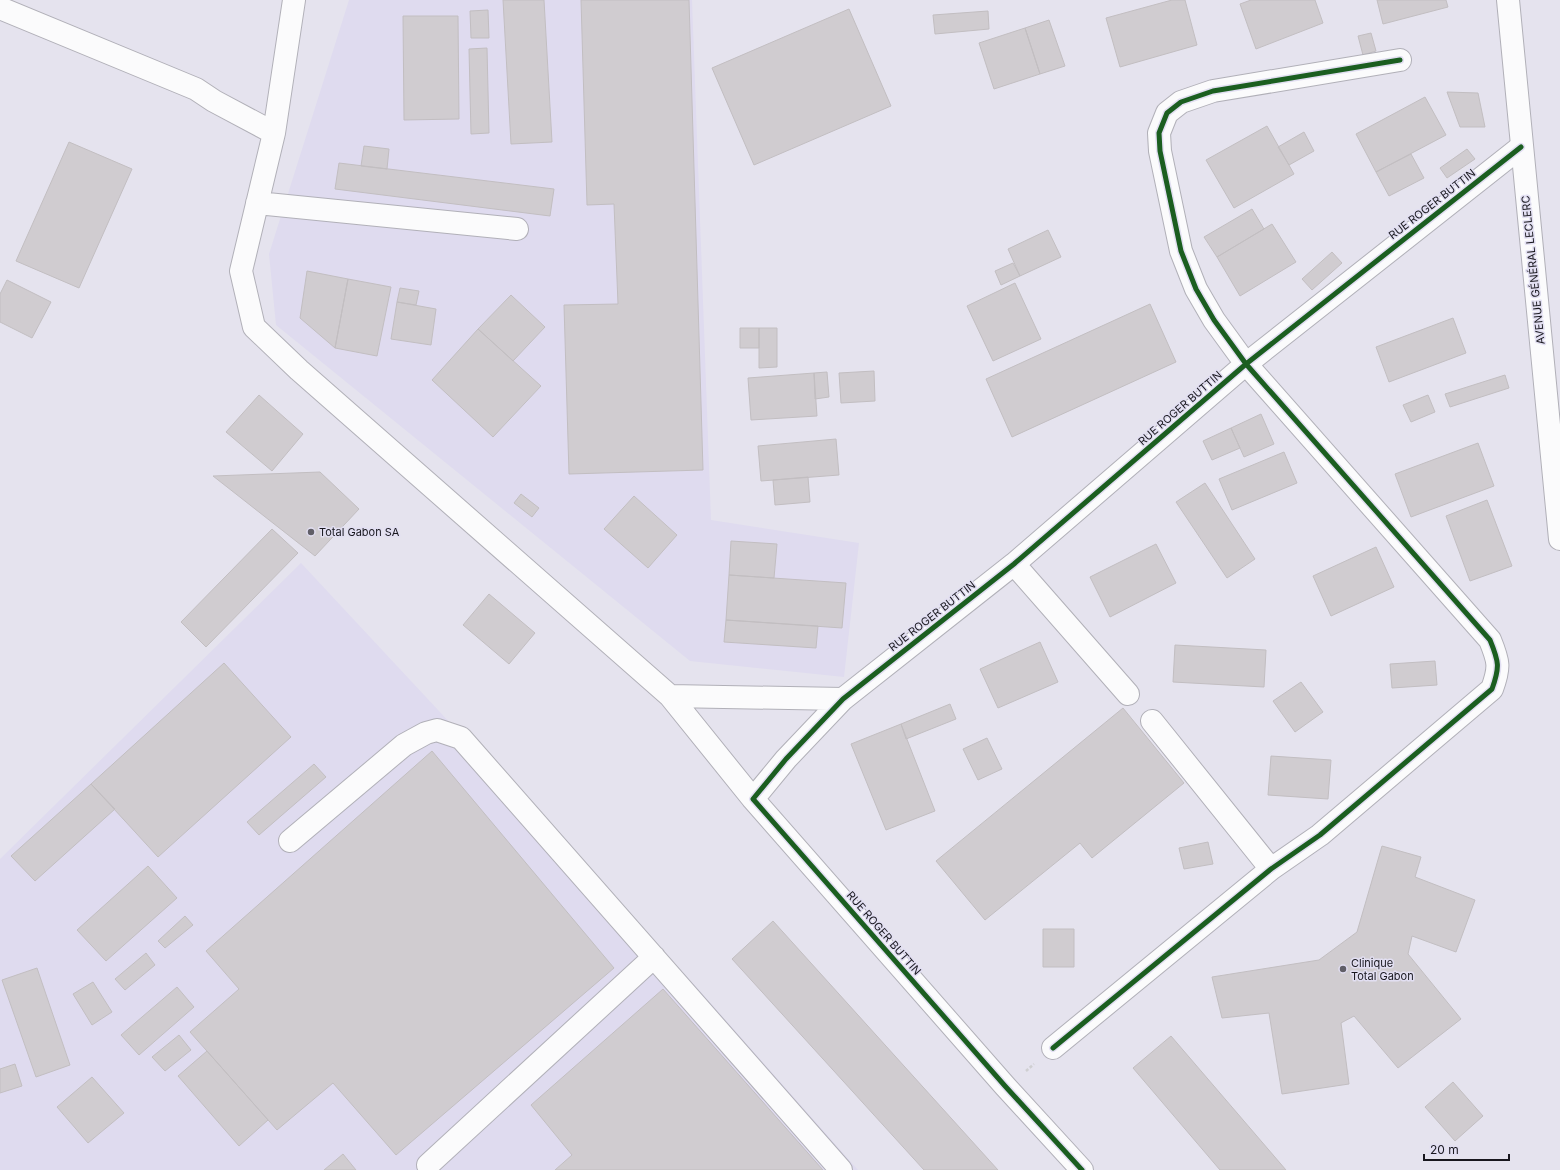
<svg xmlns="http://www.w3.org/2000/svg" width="1560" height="1170" font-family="Inter,sans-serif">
  <rect width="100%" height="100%" fill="#e5e3ee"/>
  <path fill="#dfdbef" d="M349,0H692L711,520L859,543L844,677L690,661L276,325L269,254Z
    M301,563L700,991L858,1170H0V859Z"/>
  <path fill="#d0ccd0" stroke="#c2bec1" d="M503,0H544L552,142L511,144Z
    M581,0H689L703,470L569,474L564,305L618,304L614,204L587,205Z
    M1172,0H1185L1197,45L1120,67L1106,18Z
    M1251,0H1315L1323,23L1256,49L1240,4Z
    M1377,0H1446L1448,7L1383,24Z
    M849,9L891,106L754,165L712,68Z
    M488,10L489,38H471L470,11Z
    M988,11L989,29L935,34L933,15Z
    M403,16H458L459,119L404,120Z
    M1049,20L1065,66L1040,74L1025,28Z
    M1025,28L1040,74L994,89L979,43Z
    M1371,33L1376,51L1363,55L1358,36Z
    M487,48L489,133L471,134L469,49Z
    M1447,92L1478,93L1485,127H1460Z
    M1425,97L1446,135L1376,172L1356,134Z
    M1267,126L1294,174L1234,208L1206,160Z
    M1304,132L1314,151L1289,165L1278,147Z
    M69,142L132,169L79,288L16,261Z
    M364,146L389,149L387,169L361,166Z
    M1467,149L1475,159L1447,178L1440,168Z
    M1411,154L1424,178L1389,196L1376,172Z
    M339,163L554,189L550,216L335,189Z
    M1252,209L1264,229L1217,257L1204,237Z
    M1272,224L1296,262L1240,296L1217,257Z
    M1048,230L1061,257L1020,276L1008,249Z
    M1332,252L1342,263L1312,290L1302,279Z
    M1013,263L1020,276L1001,285L995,271Z
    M307,271L348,279L335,348L300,318Z
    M348,279L391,287L377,356L335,348Z
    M7,280L51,302L32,338L0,322V294Z
    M1015,283L1041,339L993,361L967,306Z
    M400,288L419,291L416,305L397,302Z
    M511,295L545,327L513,361L478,329Z
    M397,302L436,309L431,345L391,339Z
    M1150,304L1176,362L1012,437L986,379Z
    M1453,318L1466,353L1389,382L1376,347Z
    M740,328H759V348H740Z
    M759,328H777V367L759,368Z
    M478,329L541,386L493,437L432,380Z
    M874,371L875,401L841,403L839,373Z
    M827,372L829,397L815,399L814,373Z
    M814,373L817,416L751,420L748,378Z
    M1505,375L1509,388L1450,407L1445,394Z
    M259,395L303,434L272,471L226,432Z
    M1428,395L1435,412L1411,422L1403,405Z
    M1261,414L1274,444L1244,457L1231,428Z
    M1231,428L1240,448L1212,460L1203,441Z
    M836,439L839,475L761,481L758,446Z
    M1478,443L1494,486L1411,517L1395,474Z
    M1284,452L1297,483L1232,510L1219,479Z
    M320,472L359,509L315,556L213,476Z
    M808,477L810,502L775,505L773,480Z
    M1205,483L1255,559L1227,578L1176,502Z
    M521,494L539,508L532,517L514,503Z
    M634,496L677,535L648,568L604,529Z
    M1487,500L1512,566L1470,581L1446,516Z
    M272,529L298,553L206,647L181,622Z
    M731,541L777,544L774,578L729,575Z
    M1156,544L1176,583L1110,617L1090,577Z
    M1376,547L1394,587L1331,616L1313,576Z
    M729,575L846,583L842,628L726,620Z
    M489,594L535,633L509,664L463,625Z
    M726,620L818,626L816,648L724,642Z
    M1040,642L1058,682L998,708L980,669Z
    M1175,645L1266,650L1264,687L1173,682Z
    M1435,661L1437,685L1392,688L1390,664Z
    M224,663L291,737L158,857L91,784Z
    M1301,682L1323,712L1295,732L1273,701Z
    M950,704L956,719L906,739L901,724Z
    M1123,708L1184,783L1092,858L1080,843L985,920L936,861Z
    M901,724L935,811L886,830L851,744Z
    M987,738L1002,769L978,780L963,749Z
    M432,751L614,968L396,1155L333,1083L277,1130L190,1032L239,989L206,951Z
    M1271,756L1331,760L1328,799L1268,795Z
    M314,764L326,777L259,835L247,822Z
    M91,784L115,809L35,881L11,856Z
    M1208,842L1213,864L1184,869L1179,848Z
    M1382,846L1421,857L1415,877L1475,900L1456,952L1412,936L1408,954L1461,1019L1398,1068L1354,1016L1341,1023L1349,1084L1282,1094L1269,1013L1222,1018L1212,977L1319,960L1357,932Z
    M148,866L177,898L106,961L77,930Z
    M185,916L193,925L165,948L158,941Z
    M773,921L998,1170H924L732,959Z
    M1043,929H1074V967H1043Z
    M146,953L155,965L125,990L115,979Z
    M37,968L70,1065L36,1077L2,980Z
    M93,982L112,1012L92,1025L73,994Z
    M177,987L194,1007L139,1055L121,1035Z
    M663,989L823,1170H555L572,1155L531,1105Z
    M179,1035L191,1050L165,1071L152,1057Z
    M1171,1036L1286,1170H1220L1133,1068Z
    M207,1051L268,1120L239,1146L178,1076Z
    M15,1064L22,1086L0,1093V1069Z
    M92,1077L124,1113L88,1143L57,1107Z
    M1453,1082L1483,1116L1455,1141L1425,1107Z
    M343,1154L356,1170H324Z"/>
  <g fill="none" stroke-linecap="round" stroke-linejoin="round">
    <g stroke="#b1b0b8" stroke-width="24">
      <path id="minor" d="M294,0L274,133L241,271L254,327L299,370L670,696L753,799L1005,1086L1082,1170
        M0,8L196,89L214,101L274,133
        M257,203L517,229
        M1014,564L1128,694
        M670,696L843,699
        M1152,721L1271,869
        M753,799L786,759L843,699L1014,564L1246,364L1521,147
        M290,841L404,745L426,733L437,730L461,738L841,1170
        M1053,1048L1271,869L1320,835L1492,689C1500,667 1499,662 1490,640L1246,364L1214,320L1196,289L1181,251L1160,151L1159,133L1167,113L1181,102L1213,91L1400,60
        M428,1165L654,957"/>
    </g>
    <g stroke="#b1b0b8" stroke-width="24">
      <path id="major" d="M1508,0L1560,539"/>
    </g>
    <path stroke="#cfcfd1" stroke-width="2.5" stroke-dasharray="3 2" stroke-linecap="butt" d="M1026,1071L1034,1064"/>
    <use href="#minor" stroke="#fbfbfc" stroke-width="22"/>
    <use href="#major" stroke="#fbfbfc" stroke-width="22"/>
    <g stroke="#e2dff2" stroke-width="8">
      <path id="cycleway" d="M1053,1048L1271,869L1320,835L1492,689C1500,667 1499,662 1490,640L1246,364L1214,320L1196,289L1181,251L1160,151L1159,133L1167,113L1181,102L1213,91L1400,60
        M1082,1170L1005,1086L753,799L786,759L843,699L1014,564L1246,364L1521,147"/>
    </g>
    <use href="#cycleway" stroke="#1b5e20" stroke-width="5"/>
  </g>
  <g fill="#605e67" stroke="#e2dff2" stroke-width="1.5">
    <circle cx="311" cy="532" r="4"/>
    <circle cx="1343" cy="969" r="4"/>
  </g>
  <g text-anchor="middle" stroke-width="3" stroke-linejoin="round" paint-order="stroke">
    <g font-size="11" fill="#18171e" stroke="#e2dff2">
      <text transform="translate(1432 204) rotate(-38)" y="4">RUE ROGER BUTTIN</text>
      <text transform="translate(1533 270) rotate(-96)" y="4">AVENUE GÉNÉRAL LECLERC</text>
      <text transform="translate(1180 408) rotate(-41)" y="4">RUE ROGER BUTTIN</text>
      <text transform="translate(932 616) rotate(-38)" y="4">RUE ROGER BUTTIN</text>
      <text transform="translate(884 933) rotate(49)" y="4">RUE ROGER BUTTIN</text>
    </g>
    <g font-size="11" fill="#18171e" stroke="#e2dff2" text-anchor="start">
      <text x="319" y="536">Total Gabon SA</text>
      <text x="1351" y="967">Clinique<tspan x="1351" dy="13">Total Gabon</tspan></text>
    </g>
  </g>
  <path d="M1424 1154v6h85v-6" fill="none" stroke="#18171e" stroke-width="2"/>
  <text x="1430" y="1154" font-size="12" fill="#18171e" stroke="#e2dff2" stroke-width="3" paint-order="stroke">20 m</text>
</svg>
